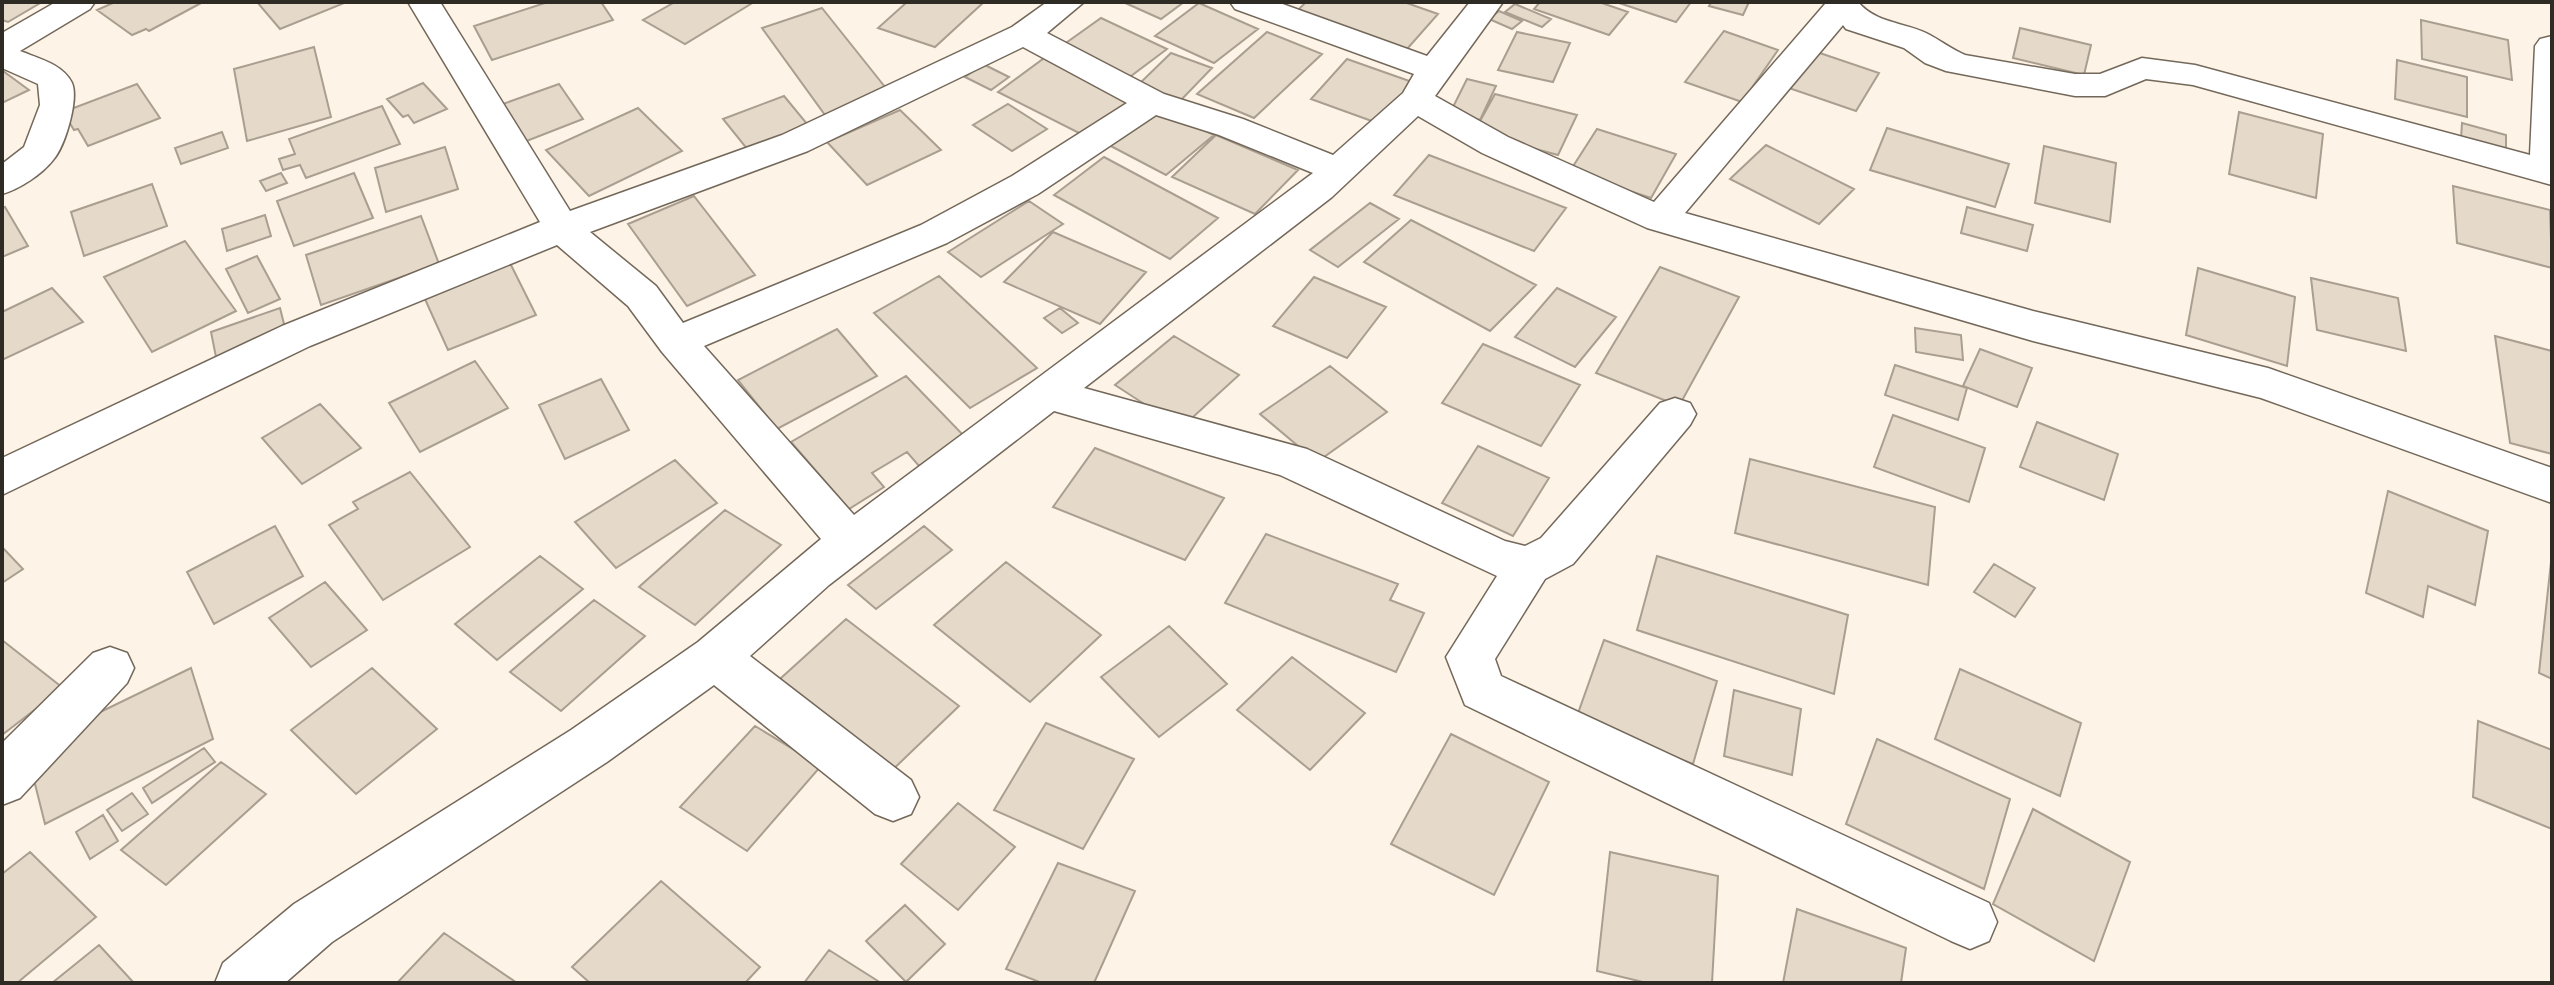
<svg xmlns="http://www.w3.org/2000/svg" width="2554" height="985" font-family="Roboto,sans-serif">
  <rect width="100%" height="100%" fill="#fdf3e6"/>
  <path fill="#e5d9c9" stroke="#a99e8f" stroke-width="2" d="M2,2H42L8,22L2,20Z
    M115,2H203L149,31L146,29L132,35L97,10Z
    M257,2H340L342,4L280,29Z
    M548,2H601L613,20L492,60L474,26Z
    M675,2H754L685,44L643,20Z
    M907,2H984L935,47L878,28Z
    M1123,2H1184L1161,19Z
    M1306,2H1404L1438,14L1407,49L1297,11Z
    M1540,2H1599L1628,12L1609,35L1534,9Z
    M1616,2H1691L1676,22Z
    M1711,2H1749L1743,15L1709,6Z
    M1199,3L1258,29L1214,63L1155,36Z
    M1515,4L1551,19L1542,27L1505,12Z
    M822,8L889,92L825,115L762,28Z
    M1499,11L1522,21L1512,29L1489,19Z
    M1101,18L1167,49L1123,82L1056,50Z
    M2421,20L2508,40L2512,80L2422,59Z
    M2020,28L2091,45L2084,75L2013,58Z
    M1724,31L1778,50L1742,102L1685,82Z
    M1267,32L1322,54L1254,118L1197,94Z
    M1517,32L1570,43L1553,82L1498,70Z
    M314,47L331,117L247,141L234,69Z
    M1808,49L1879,73L1856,111L1783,86Z
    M1171,53L1212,68L1181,100L1138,85Z
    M1047,56L1136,99L1087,137L998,92Z
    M1347,59L1415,83L1380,124L1311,99Z
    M2397,60L2467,77V117L2395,99Z
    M983,64L1009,77L991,90L965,77Z
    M2,71H3L29,90L2,103Z
    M1467,79L1496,86L1480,120L1450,113Z
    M423,83L447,109L414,123L408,115L403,117L387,99Z
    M137,84L160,118L88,146L78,129L74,130L63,112Z
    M559,84L583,119L524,142L500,105Z
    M1495,94L1577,115L1558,155L1474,132Z
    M784,96L808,125L748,150L723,119Z
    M1008,104L1047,129L1012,151L973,125Z
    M382,106L400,144L306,178L300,165L283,170L279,159L295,154L289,139Z
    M1157,107L1214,135L1166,175L1107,144Z
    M638,108L682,151L589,196L546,150Z
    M900,110L941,150L867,185L827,142Z
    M2239,112L2323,134L2316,198L2229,174Z
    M2462,123L2506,135V151L2461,139Z
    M1887,128L2009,164L1995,207L1870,170Z
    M1597,129L1676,154L1651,198L1570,171Z
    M222,132L228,148L181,164L175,148Z
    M1216,135L1298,170L1255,214L1172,177Z
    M1766,145L1854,189L1819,224L1730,179Z
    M2044,146L2116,163L2110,222L2035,203Z
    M445,147L458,189L386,212L375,168Z
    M1429,155L1566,208L1534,251L1394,195Z
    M1104,157L1218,218L1170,259L1054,195Z
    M281,173L287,183L266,191L260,181Z
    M354,173L373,218L294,246L277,201Z
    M152,184L167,226L84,256L71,212Z
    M2453,186L2550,210L2552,268L2457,243Z
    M694,196L755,275L687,306L628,224Z
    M1029,201L1063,224L981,277L948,252Z
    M1370,203L1399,219L1338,267L1310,250Z
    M5,207L28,246L2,257V208Z
    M1967,207L2033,225L2027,251L1961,233Z
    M265,215L271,236L227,251L222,229Z
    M421,216L439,264L321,305L306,255Z
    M1411,220L1536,285L1490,331L1364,262Z
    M1053,232L1146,272L1100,324L1004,282Z
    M185,241L236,311L152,352L104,277Z
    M257,256L280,299L248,313L226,269Z
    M510,263L536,315L448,350L424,297Z
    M1660,267L1739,297L1679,406L1596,373Z
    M2198,268L2295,297L2287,366L2186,335Z
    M939,276L1037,368L970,408L874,313Z
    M1314,277L1386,307L1347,358L1273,326Z
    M2311,278L2398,298L2406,351L2317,330Z
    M52,288L83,322L2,360V312Z
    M1557,288L1616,317L1575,367L1515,337Z
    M280,308L286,332L216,357L211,332Z
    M1060,308L1078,323L1062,333L1044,318Z
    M1915,328L1961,335L1963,360L1916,352Z
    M837,329L877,376L777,429L738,380Z
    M1174,336L1239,375L1181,428L1115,385Z
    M2495,336L2552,351V454L2510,443Z
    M1483,344L1580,385L1541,446L1442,403Z
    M1980,349L2032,368L2017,407L1963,386Z
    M475,361L508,408L420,452L389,403Z
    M1895,365L1967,388L1958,420L1885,395Z
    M1330,366L1387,412L1317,462L1260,414Z
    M906,376L966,438L919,466L907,452L872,473L884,487L849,509L791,442Z
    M601,379L629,430L565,459L539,405Z
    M320,404L361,448L302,484L262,438Z
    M1893,415L1985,448L1969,502L1874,467Z
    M2037,422L2118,454L2104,500L2020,467Z
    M1478,446L1549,478L1513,536L1442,503Z
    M1095,448L1224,498L1185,560L1053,507Z
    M1750,459L1935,507L1928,585L1735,533Z
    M675,460L717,503L616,568L575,522Z
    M410,472L470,547L383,600L329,525L358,509L353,502Z
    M2388,491L2488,531L2475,605L2428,586L2423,617L2366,593Z
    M725,510L781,545L695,625L639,587Z
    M275,526L303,576L214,624L187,572Z
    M924,526L952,550L876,609L848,585Z
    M1266,534L1398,584L1390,600L1424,613L1396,672L1225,603Z
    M2,547L23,569L2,583Z
    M540,556L583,589L497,660L455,624Z
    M1657,556L1848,615L1834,694L1637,630Z
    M1006,562L1101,635L1030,702L934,625Z
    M2551,562H2552V679L2539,673Z
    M1994,564L2035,588L2015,617L1974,592Z
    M325,582L367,630L311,667L269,618Z
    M594,600L645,636L561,711L510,672Z
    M846,619L959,706L883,779L770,688Z
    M1169,626L1227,684L1159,737L1101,677Z
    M2,640L63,688L2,735Z
    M1604,640L1717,681L1693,764L1576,719Z
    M1292,657L1365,713L1310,770L1237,710Z
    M191,668L213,739L45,824L26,748Z
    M372,668L437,729L356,794L291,730Z
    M1960,669L2081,723L2060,796L1935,739Z
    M1734,690L1801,709L1792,775L1724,756Z
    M2478,721L2552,750V829L2473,797Z
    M1046,723L1134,759L1083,849L994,810Z
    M755,726L821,766L747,851L680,807Z
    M1451,734L1549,782L1494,895L1391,844Z
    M1877,739L2010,799L1984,889L1846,824Z
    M204,748L215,762L152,803L143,788Z
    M221,762L266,794L166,885L121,850Z
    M132,793L148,814L122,831L107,810Z
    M958,803L1015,847L958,910L901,864Z
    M2033,809L2130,862L2094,961L1993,904Z
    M103,815L118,841L90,859L76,832Z
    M30,852L96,917L17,983H2V874Z
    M1610,852L1718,876L1712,983H1647L1597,971Z
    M1058,863L1135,891L1094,983H1042L1006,969Z
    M661,881L760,967L745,983H590L572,967Z
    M905,905L945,944L906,982L866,941Z
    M1797,909L1906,948L1901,983H1783Z
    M444,933L517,983H397Z
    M99,945L134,983H52Z
    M829,950L881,983H804Z"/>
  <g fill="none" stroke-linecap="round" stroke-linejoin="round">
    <g stroke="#73685a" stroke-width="3">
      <path id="minor" d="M56,2H95L90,9L20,51C37,58 63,64 72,83C79,99 65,147 53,160C42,174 20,189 2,194V164L24,147L40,105L38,84L2,68V33Z
        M408,2H440L570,211L782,135L1012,27L1047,2H1084L1047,33L1164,94L1243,119L1333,155L1403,93L1414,74L1235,9L1230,2H1277L1427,56L1470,2H1503L1435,96L1508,137L1654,202L1825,4L1824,2H1858C1876,23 1902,22 1926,33C1940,40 1951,49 1965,55L2075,74H2100L2142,58L2195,65L2530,155L2535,46L2540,39L2552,36V185L2193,85L2146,79L2105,96H2075L1946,71L1925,63L1904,48L1846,29L1843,25L1685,213L2033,311L2268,368L2552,468V503L2261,398L2033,341L1647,228L1482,153L1418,116L1332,197L1084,388L1307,449L1505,541L1525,546L1541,538L1660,403L1675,398L1690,403L1696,414L1690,425L1573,564L1545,579L1495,659L1501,676L1989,903L1997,922L1989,941L1970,949L1951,941L1465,705L1446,657L1497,576L1280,475L1054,411L829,585L750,656L911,780L919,797L911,814L893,821L875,814L714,685L607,762L332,942L285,983H215L223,963L294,904L571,730L698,642L821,539L662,352L628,306L557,245L310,346L2,495V458L282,326L540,222ZM1023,47L1127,103L1012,176L921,225L683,323L656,286L590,232L808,151ZM1156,115L1219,135L1313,173L854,515L704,346L947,243L1038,194Z
        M110,647L127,653L134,668L127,683L20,798L2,805V743L93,653Z"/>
    </g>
    <use href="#minor" fill="#fff" fill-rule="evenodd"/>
  </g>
  <rect width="2554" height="985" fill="none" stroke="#2e2a24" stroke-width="8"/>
</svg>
